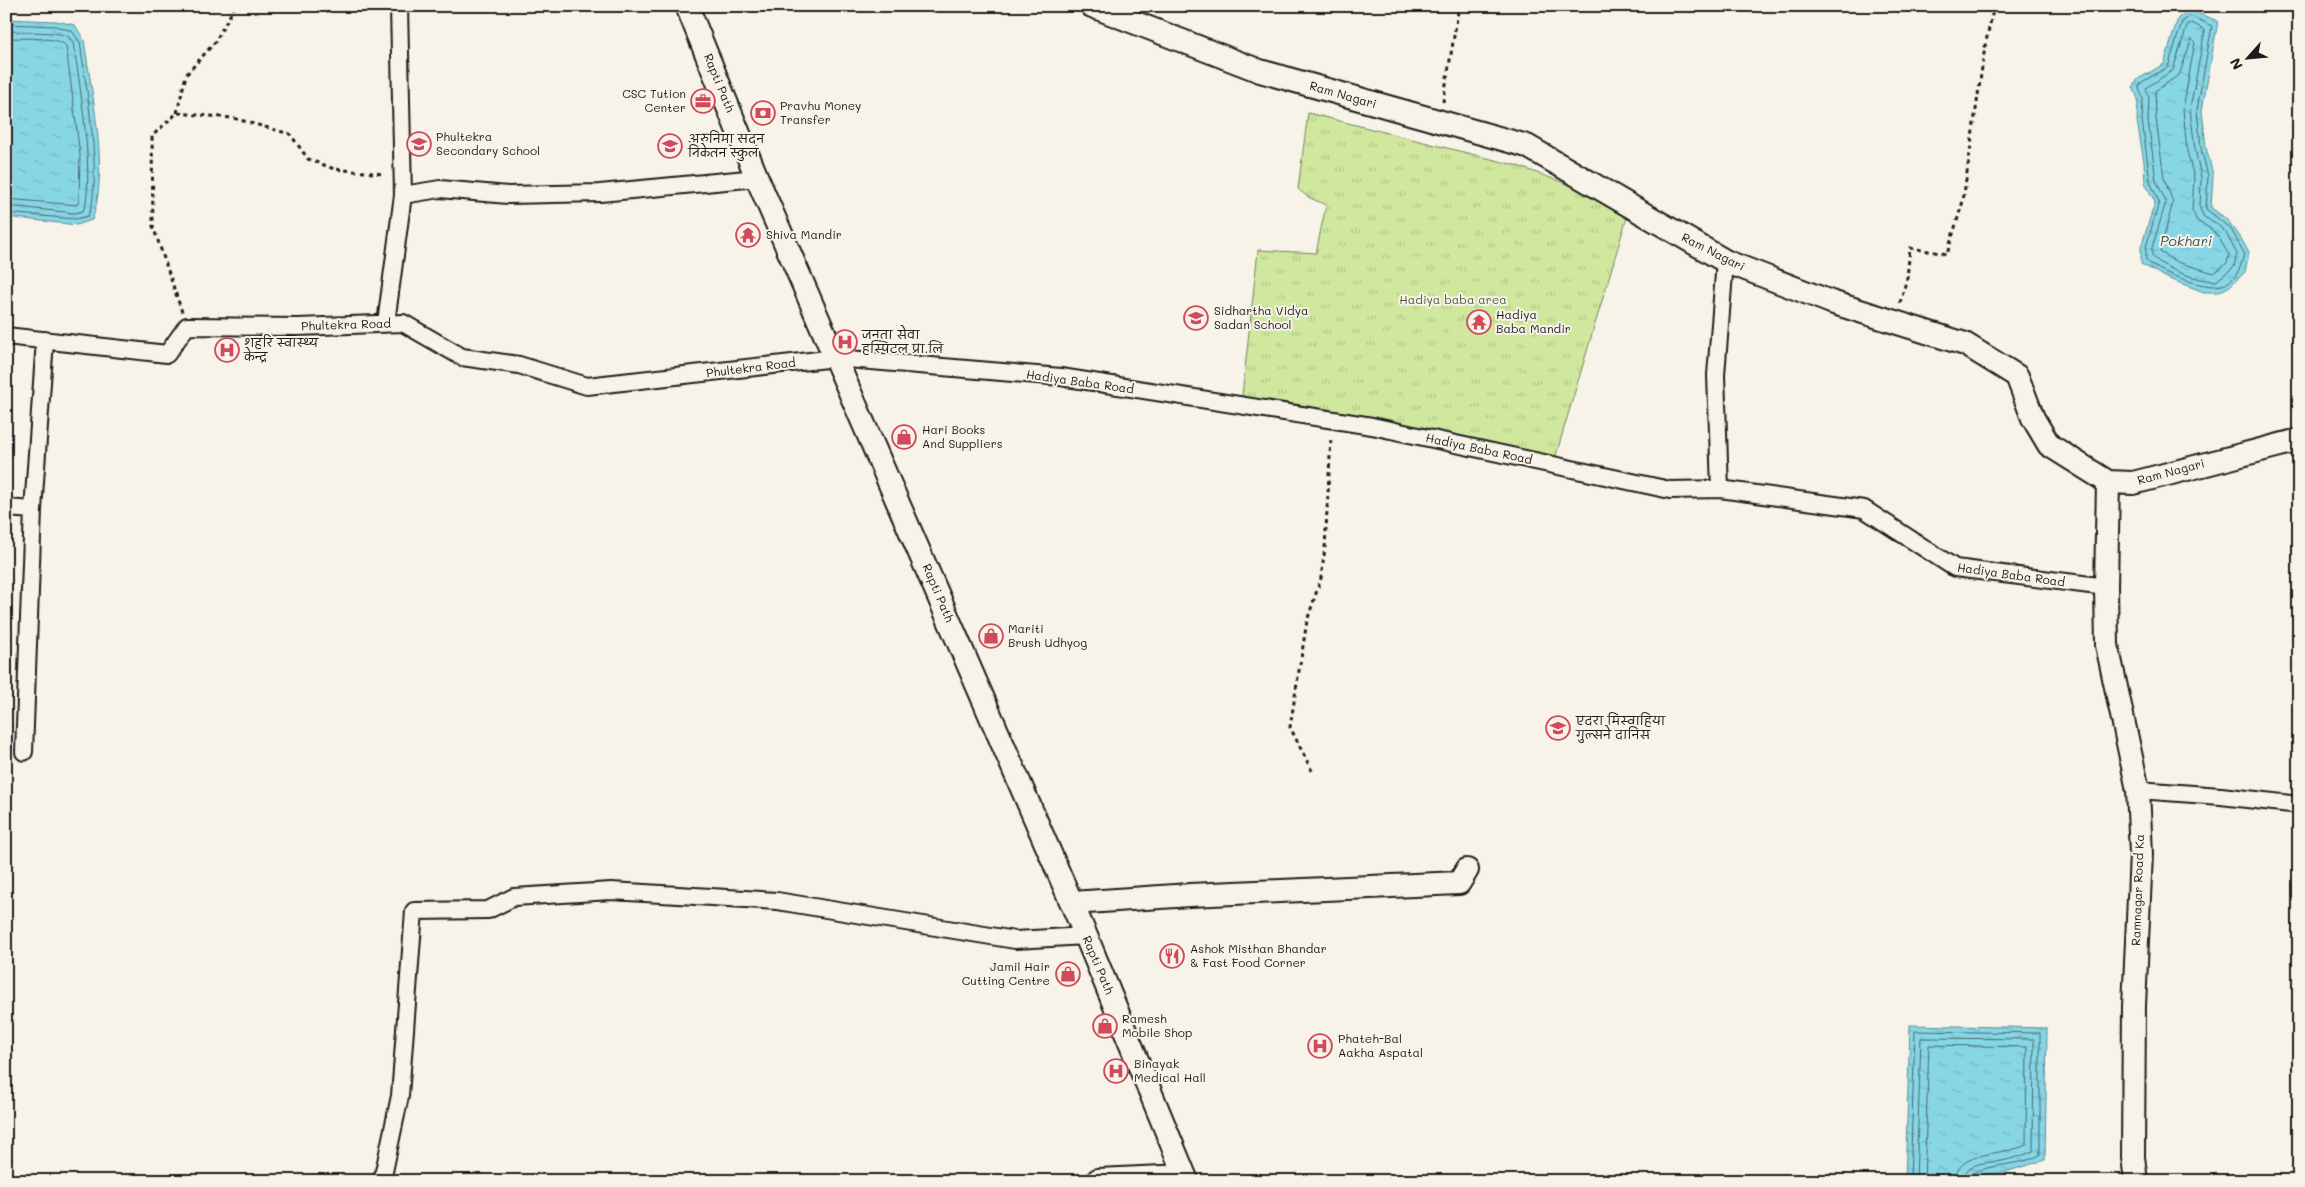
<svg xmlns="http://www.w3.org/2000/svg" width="2305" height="1187" font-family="Mali,'Playpen Sans Deva',sans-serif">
  <defs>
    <pattern id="park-tufts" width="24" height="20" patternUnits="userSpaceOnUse" patternTransform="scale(1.25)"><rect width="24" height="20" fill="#cfe89e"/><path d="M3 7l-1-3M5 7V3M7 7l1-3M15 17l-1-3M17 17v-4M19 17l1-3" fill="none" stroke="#b1c688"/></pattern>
    <pattern id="water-ripples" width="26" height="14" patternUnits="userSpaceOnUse" patternTransform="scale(1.25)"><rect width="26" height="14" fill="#87d6e5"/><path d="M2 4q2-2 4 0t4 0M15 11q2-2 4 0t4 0" fill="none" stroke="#74b7c4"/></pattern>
  </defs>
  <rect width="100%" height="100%" fill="#f7f3e8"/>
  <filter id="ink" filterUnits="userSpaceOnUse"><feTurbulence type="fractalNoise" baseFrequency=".02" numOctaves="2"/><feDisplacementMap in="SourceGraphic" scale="10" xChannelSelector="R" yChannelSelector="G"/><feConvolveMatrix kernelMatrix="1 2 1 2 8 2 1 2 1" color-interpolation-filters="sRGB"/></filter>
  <g filter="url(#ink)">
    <path fill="url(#park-tufts)" stroke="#76825d" d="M1308,113L1515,165L1630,207L1553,465L1241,405L1258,250L1316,253L1326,205L1308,197L1298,189Z"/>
    <path fill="url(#water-ripples)" stroke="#5c8c95" d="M2190,10L2218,21L2202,110L2206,147L2213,175L2211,208C2230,219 2238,233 2249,252L2245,272L2230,286L2219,292H2204L2169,279L2141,264V247L2155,202L2145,183L2144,162L2137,121L2138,99L2133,87L2138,79L2164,64L2178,18Z
      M6,19L56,21L75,25L84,40C91,91 110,171 92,220L77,225L6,217Z
      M1910,1025L2047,1028L2045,1160L2005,1172L1980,1175L1971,1181H1905Z"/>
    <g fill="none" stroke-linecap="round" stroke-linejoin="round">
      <path stroke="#47666c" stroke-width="1" d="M2191,16L2212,26L2197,110L2201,148L2208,176L2206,209L2231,229L2244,253C2237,292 2214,290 2183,279C2171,275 2155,269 2146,260V247L2159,202L2150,181L2142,120L2143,99L2139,87L2142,82L2168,67L2182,22Z
        M2192,23L2205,30L2190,109L2195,149L2201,177L2200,209L2204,217L2216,223L2226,233L2237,254L2234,267L2216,281C2196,280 2166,270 2152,256V248L2166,202L2156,180L2148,120L2149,98L2146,88L2173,70L2187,26Z
        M6,24L55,26L72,31L80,42C85,81 104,184 88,216L76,219L6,213
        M6,31L54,33L68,36L73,43C79,74 96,187 83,211L75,213L6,206
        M6,38C19,39 59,36 66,46L80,155L79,201L77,205L6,199
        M2192,39L2195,42L2183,109L2187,151L2194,178L2192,210L2197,221L2211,229L2219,238L2229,255L2227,263L2214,273L2177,262L2160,252L2173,202L2164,178L2156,119L2155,91L2179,75Z
        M1910,1181L1915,1031L2040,1033V1155C2020,1166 1985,1164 1970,1175L1969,1181
        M1916,1181L1921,1038L2034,1039L2033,1151C2024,1155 2012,1159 2002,1161C1988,1163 1964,1161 1963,1181
        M1924,1181L1929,1045L2027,1047L2026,1145C2005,1156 1956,1149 1955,1181"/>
      <g stroke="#1c1c1c" stroke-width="20">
        <path id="street" d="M403,195L440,189L508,195L600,193L757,178
          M386,323L403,195L399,6
          M6,336L167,354L187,326L298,327L403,323L462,357L519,365L587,386L836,358L1061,377L1372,426L1670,490L1720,489L1864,509L1955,568L2106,587
          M1720,489L1716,375L1725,261
          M6,508L33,510L45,340
          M24,752L33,510
          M2138,790L2221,796L2299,805
          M382,1181L400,1096L414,911L488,910L514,897L611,891L777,901L1015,940L1086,936"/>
      </g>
      <g stroke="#1c1c1c" stroke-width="26">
        <path id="secondary" d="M687,6L757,178L1086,936L1187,1181
          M1092,6L1260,71L1527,146L1725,261L1831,302L1965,344L2017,376L2033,418L2049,445L2108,482L2133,483L2299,440
          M2108,482L2106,587L2107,645L2138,790L2141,854L2134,1006L2133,1157L2136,1181
          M1072,903L1190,895L1459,883L1467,870
          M1098,1180L1185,1176"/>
      </g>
      <path stroke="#1c1c1c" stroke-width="3" stroke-dasharray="4 4" stroke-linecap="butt" d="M1443,102L1459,6
        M177,113L186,75L215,42L235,6
        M1900,303L1907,278L1910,248L1947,254L1963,201L1985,46L1994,6
        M182,312L153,226L152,136L177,113L233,118L290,134L308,159L334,169L384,174
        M1312,771L1290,727L1307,621L1321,578L1325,548L1331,438"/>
      <use href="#street" stroke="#f7f3e8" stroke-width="16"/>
      <use href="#secondary" stroke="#f7f3e8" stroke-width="22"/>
    </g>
  </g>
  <defs>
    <g id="office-ring" transform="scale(1.25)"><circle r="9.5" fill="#f7f3e8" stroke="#d1495b" stroke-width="1.5"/><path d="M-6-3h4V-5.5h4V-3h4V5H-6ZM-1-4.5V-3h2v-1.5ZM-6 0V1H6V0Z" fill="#d1495b"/></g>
    <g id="bank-ring" transform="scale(1.25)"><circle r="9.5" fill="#f7f3e8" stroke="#d1495b" stroke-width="1.5"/><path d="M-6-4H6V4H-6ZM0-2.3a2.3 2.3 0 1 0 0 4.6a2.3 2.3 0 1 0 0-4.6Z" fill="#d1495b"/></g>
    <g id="school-ring" transform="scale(1.25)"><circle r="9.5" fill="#f7f3e8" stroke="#d1495b" stroke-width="1.5"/><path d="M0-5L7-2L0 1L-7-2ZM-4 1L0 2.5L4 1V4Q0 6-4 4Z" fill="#d1495b"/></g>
    <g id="temple-ring" transform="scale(1.25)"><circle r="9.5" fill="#f7f3e8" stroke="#d1495b" stroke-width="1.5"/><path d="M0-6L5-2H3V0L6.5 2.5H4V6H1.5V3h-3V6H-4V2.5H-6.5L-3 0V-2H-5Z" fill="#d1495b"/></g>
    <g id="hospital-ring" transform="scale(1.25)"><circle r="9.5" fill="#f7f3e8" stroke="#d1495b" stroke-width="1.5"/><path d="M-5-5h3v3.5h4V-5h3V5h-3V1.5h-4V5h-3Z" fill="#d1495b"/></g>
    <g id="shop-ring" transform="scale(1.25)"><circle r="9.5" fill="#f7f3e8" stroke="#d1495b" stroke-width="1.5"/><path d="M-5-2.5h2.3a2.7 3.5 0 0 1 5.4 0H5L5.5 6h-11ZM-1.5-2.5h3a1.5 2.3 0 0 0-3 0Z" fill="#d1495b"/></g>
    <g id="restaurant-ring" transform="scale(1.25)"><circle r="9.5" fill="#f7f3e8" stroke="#d1495b" stroke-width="1.5"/><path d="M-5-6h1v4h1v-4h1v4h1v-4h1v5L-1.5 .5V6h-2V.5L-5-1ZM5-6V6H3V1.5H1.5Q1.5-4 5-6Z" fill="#d1495b"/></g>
  </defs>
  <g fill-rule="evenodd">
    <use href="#office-ring" x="703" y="101"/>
    <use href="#bank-ring" x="763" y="113"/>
    <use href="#school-ring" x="419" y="144"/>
    <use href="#school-ring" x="670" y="146"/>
    <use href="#temple-ring" x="748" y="235"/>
    <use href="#school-ring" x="1196" y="318"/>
    <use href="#temple-ring" x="1479" y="322"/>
    <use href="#hospital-ring" x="845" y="342"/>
    <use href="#hospital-ring" x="227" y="350"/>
    <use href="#shop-ring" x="904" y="437"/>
    <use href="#shop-ring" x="991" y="636"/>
    <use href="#school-ring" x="1558" y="728"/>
    <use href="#restaurant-ring" x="1172" y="956"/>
    <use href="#shop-ring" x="1068" y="974"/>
    <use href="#shop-ring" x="1105" y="1026"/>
    <use href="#hospital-ring" x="1320" y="1046"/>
    <use href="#hospital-ring" x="1116" y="1071"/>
  </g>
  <g text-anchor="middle" stroke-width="4" stroke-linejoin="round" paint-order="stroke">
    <g font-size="12" fill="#1c1c1c" stroke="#f7f3e8">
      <text transform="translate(719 83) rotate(68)" y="4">Rapti Path</text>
      <text transform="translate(1343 95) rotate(16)" y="4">Ram Nagari</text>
      <text transform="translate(1713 252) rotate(27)" y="4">Ram Nagari</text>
      <text transform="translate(346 325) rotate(-2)" y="4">Phultekra Road</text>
      <text transform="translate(751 368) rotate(-7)" y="4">Phultekra Road</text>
      <text transform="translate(1080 382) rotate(8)" y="4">Hadiya Baba Road</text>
      <text transform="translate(1479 449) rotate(12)" y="4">Hadiya Baba Road</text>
      <text transform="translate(2171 472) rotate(-15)" y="4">Ram Nagari</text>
      <text transform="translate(2011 575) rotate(8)" y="4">Hadiya Baba Road</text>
      <text transform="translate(938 593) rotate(67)" y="4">Rapti Path</text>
      <text transform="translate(2138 890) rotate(-88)" y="4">Ramnagar Road Ka</text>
      <text transform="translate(1098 965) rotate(67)" y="4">Rapti Path</text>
    </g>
    <g font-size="12" fill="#1c1c1c" stroke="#f7f3e8" text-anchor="start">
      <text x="686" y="98" text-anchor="end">CSC Tution<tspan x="686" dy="14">Center</tspan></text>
      <text x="780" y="110">Pravhu Money<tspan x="780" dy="14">Transfer</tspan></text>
      <text x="436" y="141">Phultekra<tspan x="436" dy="14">Secondary School</tspan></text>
      <text x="688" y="143">अरुनिमा सदन<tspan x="688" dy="14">निकेतन स्कुल</tspan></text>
      <text x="766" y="239">Shiva Mandir</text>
      <text x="1214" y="315">Sidhartha Vidya<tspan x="1214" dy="14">Sadan School</tspan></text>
      <text x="1496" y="319">Hadiya<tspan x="1496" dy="14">Baba Mandir</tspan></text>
      <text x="862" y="339">जनता सेवा<tspan x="862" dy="14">हस्पिटल प्रा.लि</tspan></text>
      <text x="244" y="347">शहरि स्वास्थ्य<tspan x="244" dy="14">केन्द्र</tspan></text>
      <text x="922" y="434">Hari Books<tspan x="922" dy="14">And Suppliers</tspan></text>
      <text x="1008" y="633">Mariti<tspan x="1008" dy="14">Brush Udhyog</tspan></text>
      <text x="1576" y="725">एदरा मिस्वाहिया<tspan x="1576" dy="14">गुल्सने दानिस</tspan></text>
      <text x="1190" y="953">Ashok Misthan Bhandar<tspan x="1190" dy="14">&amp; Fast Food Corner</tspan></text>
      <text x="1050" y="971" text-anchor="end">Jamil Hair<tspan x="1050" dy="14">Cutting Centre</tspan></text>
      <text x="1122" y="1023">Ramesh<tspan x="1122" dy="14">Mobile Shop</tspan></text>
      <text x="1338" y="1043">Phateh-Bal<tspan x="1338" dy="14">Aakha Aspatal</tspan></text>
      <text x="1134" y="1068">Binayak<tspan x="1134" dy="14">Medical Hall</tspan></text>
    </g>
    <g font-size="12" fill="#525943" stroke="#f7f3e8">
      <text x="1453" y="304">Hadiya baba area</text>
    </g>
    <g font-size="14" font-style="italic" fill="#3c5458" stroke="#f7f3e8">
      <text x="2186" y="246">Pokhari</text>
    </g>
  </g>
  <rect width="2305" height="1187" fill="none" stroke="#f7f3e8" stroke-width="25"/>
  <rect x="12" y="12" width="2280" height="1162" fill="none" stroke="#1c1c1c" stroke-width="2" filter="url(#ink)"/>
  <g transform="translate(2248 58) rotate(243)" stroke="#f7f3e8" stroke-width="4" paint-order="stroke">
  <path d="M0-4L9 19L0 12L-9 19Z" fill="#1c1c1c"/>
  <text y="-8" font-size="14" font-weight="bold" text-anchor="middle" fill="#1c1c1c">N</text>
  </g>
</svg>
